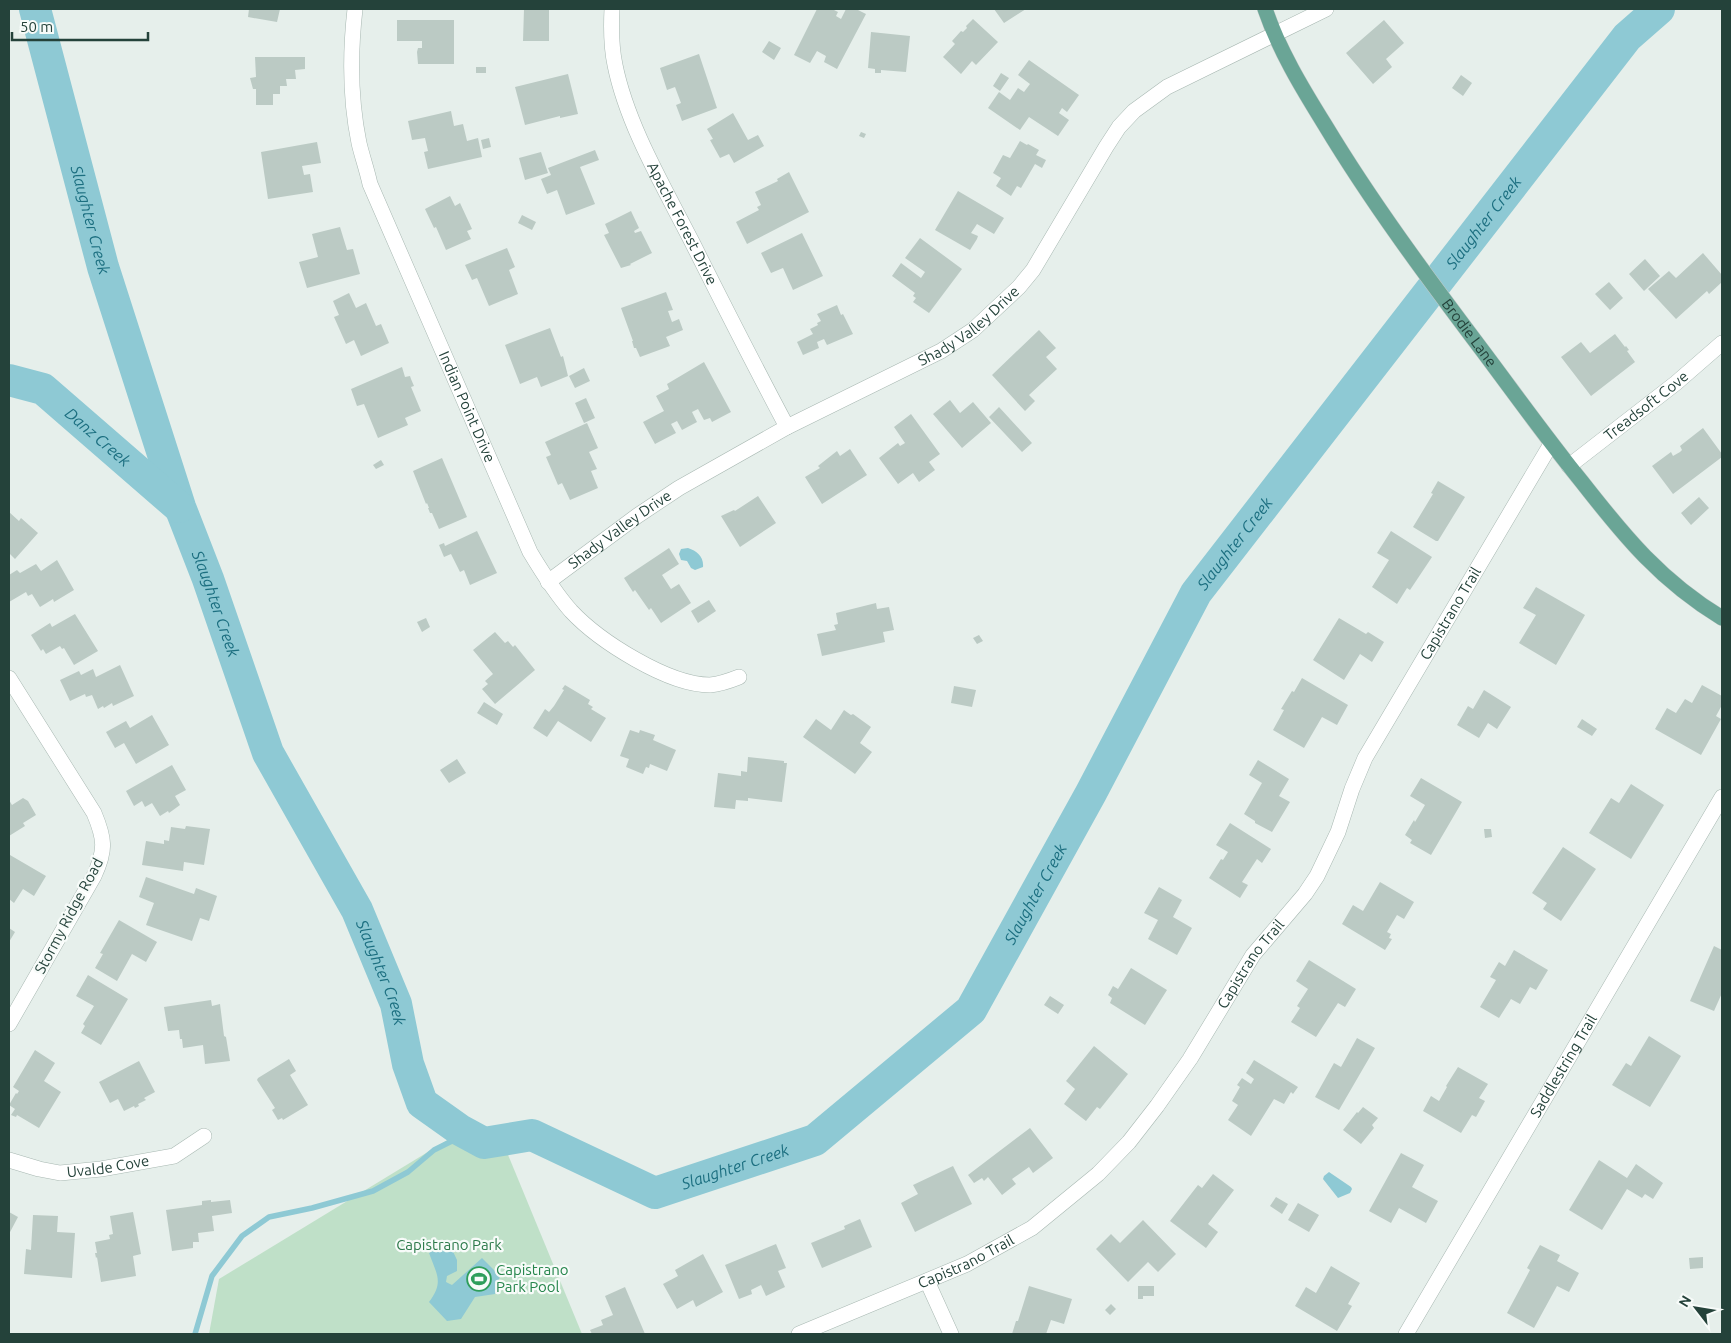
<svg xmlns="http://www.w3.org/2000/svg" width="1731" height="1343" font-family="Ubuntu,sans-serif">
  <rect width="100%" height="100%" fill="#e6efeb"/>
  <path fill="#bfe0c8" d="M459,1133L506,1150L582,1334H209L219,1279Z"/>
  <path fill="#8ec9d4" d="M688,548C697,551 704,557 703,567L695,570L691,568L687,561L681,560L679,554L681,549Z
    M1329,1172L1351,1187L1352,1189L1350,1193L1338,1198L1323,1179L1324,1176Z
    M448,1241L457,1260V1271L447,1276L446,1282L452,1285L482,1258L500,1276L495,1294L475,1297L461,1319L447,1321L429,1302C444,1282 437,1275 429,1253Z"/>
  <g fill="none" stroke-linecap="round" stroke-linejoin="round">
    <path stroke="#8ec9d4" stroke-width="5.5" d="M195,1334L212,1276L242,1236L269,1217L312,1208L373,1191L408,1172L434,1150L454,1140L473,1137"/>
    <g stroke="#8ec9d4" stroke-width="32">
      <path id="s1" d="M35,9L103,267L180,507L208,579L268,753L357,910L396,1004L408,1064L422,1103L460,1130L484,1143L532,1135L655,1193L815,1140L971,1010L1091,793L1196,593L1627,37L1659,9"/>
      <path id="s2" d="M9,380L43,389L179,507"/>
    </g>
  </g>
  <path fill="#bbcac4" d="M249,9H280L277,22L248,17Z
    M524,9H549V41H523Z
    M817,9H832L838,12L836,16L841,19L846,9H856L866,14L837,69L824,62L826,56L817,51L810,63L794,55Z
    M994,9H1026L1004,23Z
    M973,19L998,42L976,65L972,61L961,74L943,57L955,44L952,41L961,31L963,32L967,28L966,26Z
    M397,20H454V64H418L417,52L418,48H422V41H397Z
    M1384,20L1404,43L1386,59L1392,67L1373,84L1346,53Z
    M871,32L910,36L906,72L881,70V73H875V69L868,68Z
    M769,41L781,48L774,60L762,52Z
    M699,54L717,108L682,121L676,105L681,103L675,87L667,90L660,68Z
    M255,57H305V69L295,70L296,79H286L287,86H280V94H273V105H256V89H253L250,78L256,77Z
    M1029,60L1079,95L1067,112L1062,108L1059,113L1069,120L1058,136L1029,117L1020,130L988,108L999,92L1010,100L1018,88L1024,92L1030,84L1018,75Z
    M476,67H486V73H476Z
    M1001,73L1009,78L1000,91L993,86Z
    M568,74L578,114L560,118V116L525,125L515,87Z
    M1461,75L1472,83L1463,96L1452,88Z
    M451,111L454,126L463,124L467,141L478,138L482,157L428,169L424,152L428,151L425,138L412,140L408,121Z
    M733,113L748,140L758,135L764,146L734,163L729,154L720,158L710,140L713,139L707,129Z
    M861,132L866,134L864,138L859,136Z
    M489,138L491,147L483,149L481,140Z
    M1020,141L1027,145L1028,144L1039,150L1036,155L1046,160L1042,168L1035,164L1021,188L1017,186L1011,196L996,186L1001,178L993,173L1003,155L1010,158Z
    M317,142L321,163L302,166L304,175L310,174L313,192L268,199L261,152Z
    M595,150L599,160L580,167L595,204L566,215L557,190L547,194L541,179L551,175L548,168Z
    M541,152L548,173L525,180L519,158Z
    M789,172L809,212L747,244L736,222L759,210L757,207L761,205L755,192L778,181L777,179Z
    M958,191L1004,218L994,234L977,224L971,233L978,236L977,239L970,250L935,230Z
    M450,196L455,206L460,203L472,229L467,231L471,239L446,250L436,227L434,228L425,209Z
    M631,211L639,228L634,231L635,233L641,231L652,253L630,264L631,265L621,268L604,235L609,233L605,224Z
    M522,215L536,222L532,230L518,223Z
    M340,227L347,250L353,249L360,274L307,288L299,262L318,257L312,234Z
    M802,233L823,276L793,290L783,268L771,273L761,253Z
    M920,238L962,269L929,313L913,302L916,298L913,296L915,293L892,276L901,263L921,278L925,272L905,258Z
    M507,248L515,267L509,270L518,294L489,306L477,278L472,280L465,265Z
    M1703,253L1722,275V282L1709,294L1707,291L1676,319L1648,289L1669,271L1676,278Z
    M1645,259L1660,276L1644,291L1629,274Z
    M1609,282L1623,298L1610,310L1595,294Z
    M666,292L673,310L668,311L672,322L679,319L683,330L666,337L670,346L640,357L636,348H634L632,341H633L621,308Z
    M349,293L356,308L366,303L376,326L381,324L389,343L361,356L354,340L346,344L334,317L339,315L333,301Z
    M837,305L841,315L843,314L853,334L827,345L824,339L817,342L819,348L803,355L797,342L813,334L810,329L818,325L817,323L821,321L817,314Z
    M550,328L561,357L563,356L568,376L541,387L537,377L520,384L505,345Z
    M1039,330L1056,348L1046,357L1057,369L1029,395L1035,401L1025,411L992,375Z
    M1615,334L1625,347L1626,346L1629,350L1627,351L1635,362L1591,396L1561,357L1581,342L1590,353Z
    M704,362L731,412L712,422L710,418L704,420L698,409L692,412L697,422L682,430L677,421L671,424L676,433L655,444L643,422L664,411L656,396L669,389L667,384Z
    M402,367L405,377L410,376L411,379L414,386L411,387L421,411L405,418L408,425L378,438L364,404L357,406L351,389Z
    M584,368L590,381L575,388L569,376Z
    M586,398L595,418L584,423L575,403Z
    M950,400L960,413L973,402L991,423L962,448L933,414Z
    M999,407L1032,443L1022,452L989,417Z
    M911,414L940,454L929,462L935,470L919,482L913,473L898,484L879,458L898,443L900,446L905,443L894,427Z
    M587,423L598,448L589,452L597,469L591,471L598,488L570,500L562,483L558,485L546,457L551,455L545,442Z
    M1703,428L1722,454V457L1673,494L1652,466L1671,452L1673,456L1680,452L1682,450L1680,446Z
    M850,449L867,475L822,504L805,477L820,468L818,466L823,462L837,451L840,456Z
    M442,458L467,517L439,529L432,513H430L428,508H429L427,503L426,504L413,471Z
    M381,460L384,465L376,469L373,465Z
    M1438,481L1465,497L1438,541H1436L1413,527L1433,494L1431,493Z
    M758,496L776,523L740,547L721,516L734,510L735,511Z
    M1699,497L1709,508L1691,525L1681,513Z
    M9,512L19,521L21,518L38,533L15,559L9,553Z
    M477,531L497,573L470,585L464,570L460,572L451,554L444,557L439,545L444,543L445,546Z
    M1391,531L1432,557L1410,590L1407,588L1397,604L1372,587L1389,560L1377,553Z
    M669,548L679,564L662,575L671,589L679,584L691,603L661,623L651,608L649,610L635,590L633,592L624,578Z
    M57,560L74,590L54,602L53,599L40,607L32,594L28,596L26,592L9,602V575L17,570L20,573L36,564L41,571Z
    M1536,587L1585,615L1556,665L1519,643L1536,615L1523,608Z
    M709,600L716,611L698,623L691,611Z
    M876,603L877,609L889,607L894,630L883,632L885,642L822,656L817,634L836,630L834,625L838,624L836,613Z
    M75,614L98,651L74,665L64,648L62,649L60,646L46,654L43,649L41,651L31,635L50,623L52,627Z
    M426,618L430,627L422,632L417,622Z
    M1339,618L1366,634L1368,632L1384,642L1372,662L1360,654L1344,680L1313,660Z
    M495,632L505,643L508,641L513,647L515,645L535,670L495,704L482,689L488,684L485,681L493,674L473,650Z
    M979,635L983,641L977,644L973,638Z
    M120,665L134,696L113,706L112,703L104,708L103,706L98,709L92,695L86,697L85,694L70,701L60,680L79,671L81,675L93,669L96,677Z
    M1302,678L1348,705L1337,725L1322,717L1304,748L1273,730L1284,710L1281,709L1292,691L1294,692Z
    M565,685L590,700L588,704L593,707L591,709L606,718L591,742L558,721L547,737L533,728L545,709L549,712L554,706L564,690L562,689Z
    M1702,685L1722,696V705L1716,716L1721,719L1701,755L1655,729L1667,708L1676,713L1685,699L1692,703Z
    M954,686L976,690L972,707L951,703Z
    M1484,690L1511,707L1497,729L1488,723L1479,738L1457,725L1468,706L1473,709Z
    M484,702L503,714L497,725L477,713Z
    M844,710L851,715L853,714L871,727L860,743L872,752L855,774L803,737L816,719L831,730Z
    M152,715L169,745L136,764L124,743L115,748L106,732L126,721L130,728Z
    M1582,719L1597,729L1592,736L1577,727Z
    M630,730L639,733L640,730L655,735L653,740L676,750L667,771L650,764L649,768L646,767L643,774L626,767L629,759L620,756Z
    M748,757L784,761V763H787L782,802L748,798V801L736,800L735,809L714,807L718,773L741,776V771L747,772Z
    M457,759L466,773L449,783L440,770Z
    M1258,760L1289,779L1279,796L1290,802L1272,832L1255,823V821L1244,814L1262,783L1249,775Z
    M172,765L186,790L175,796L180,805L169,813L168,811L160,816L152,803L145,807L142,801L134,806L126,791Z
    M1421,778L1462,802L1431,855L1410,843L1412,840L1405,835L1414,820L1415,822L1425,805L1410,796Z
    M1631,784L1664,805L1631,859L1589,833L1611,798L1619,803Z
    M23,798L28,801L36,815L23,823L25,826L9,836V800L12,805Z
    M1230,823L1271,849L1262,863L1257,859L1242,882L1248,885L1240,898L1209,878L1221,859L1223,860L1228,852L1216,845Z
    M186,826L210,829L204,865L184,862L183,871L142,865L146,841L164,844V840L169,841L171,827L185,829Z
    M1484,829H1491L1492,837L1485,838Z
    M1563,847L1596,869L1561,921L1543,909L1547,903L1532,893Z
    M10,855L46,876L34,896L23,889L14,903L9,899V858Z
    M146,877L194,894L196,888L217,896L209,921L200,918L192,941L146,925L154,903L139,897Z
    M1380,882L1414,902L1404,919L1397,915L1387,932L1391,934L1389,938L1392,939L1385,950L1342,924L1353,905L1363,911Z
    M1159,887L1182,900L1173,917L1192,928L1177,955L1148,939L1158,920L1144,913Z
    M119,920L157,942L146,962L132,954L117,981L95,968L103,954L100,953Z
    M9,928L15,932L9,942Z
    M1714,946L1722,950V993L1714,1011L1690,1001Z
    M1514,950L1548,970L1536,990L1530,987L1520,1004L1511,999L1499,1018L1480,1007L1496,980L1490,977L1499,962L1505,966Z
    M1309,960L1356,989L1345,1007L1338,1003L1316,1037L1291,1022L1300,1008L1297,1006L1308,989L1296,981Z
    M1131,968L1167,990L1145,1025L1110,1003L1112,998L1108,995L1113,986L1118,989Z
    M88,975L128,999L101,1045L81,1033L85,1026L83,1024L94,1006L76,996Z
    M1050,996L1064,1005L1058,1014L1044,1005Z
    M211,1000L212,1006L220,1004L224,1036L226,1037L230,1061L205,1064L203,1045L183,1048L182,1039H180L179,1030L168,1031L164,1007Z
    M1649,1036L1681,1056L1650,1107L1612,1085L1626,1063L1631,1066Z
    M1357,1038L1375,1048L1339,1110L1315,1097L1334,1063L1341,1067Z
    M1094,1046L1128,1074L1100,1109L1097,1107L1086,1121L1064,1104L1075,1089L1066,1081Z
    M35,1050L55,1063L44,1081L61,1092L39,1128L17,1115L16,1117L11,1115L15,1109L9,1105L16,1093L17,1094L19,1091L13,1087Z
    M289,1059L296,1071L290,1075L308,1105L283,1120L282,1118L278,1120L272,1110L275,1108L257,1080L258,1078Z
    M1254,1060L1298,1087L1293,1094L1291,1092L1284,1104L1274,1099L1251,1136L1228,1120L1238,1105L1232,1101L1240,1087L1237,1085L1242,1078L1251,1084L1254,1079L1246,1073Z
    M139,1061L155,1092L144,1098L146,1100L138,1104L139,1106L135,1108L134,1106L124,1111L118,1099L110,1103L99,1082Z
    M1458,1067L1488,1084L1479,1098L1485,1101L1476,1117L1472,1115L1461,1133L1423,1111L1431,1096L1439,1101L1447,1087L1446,1086Z
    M1363,1107L1378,1118L1372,1125L1374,1128L1361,1144L1343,1130L1357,1112L1358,1113Z
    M1030,1128L1053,1158L1033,1173L1029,1167L1012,1179L1016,1184L1002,1195L988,1177L984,1181L982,1178L974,1183L968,1175Z
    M1401,1153L1424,1165L1412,1187L1438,1201L1426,1223L1399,1208L1391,1223L1369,1211Z
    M1599,1160L1627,1178L1636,1164L1663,1183L1653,1199L1645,1194L1642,1198L1627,1189L1602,1230L1569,1210Z
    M953,1166L972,1204L915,1232L901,1203L918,1194L913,1185Z
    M1213,1174L1234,1190L1208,1224L1218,1232L1206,1248L1170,1221L1198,1185L1202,1188Z
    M1276,1197L1288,1204L1282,1214L1270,1206Z
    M211,1200V1202L230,1200L232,1213L212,1216L214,1231L198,1233L199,1242H193V1248L172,1251L166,1210L202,1205V1201Z
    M1298,1203L1319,1215L1309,1232L1288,1220Z
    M9,1212L18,1217L9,1234Z
    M133,1212L141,1254L133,1256L136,1276L101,1282L97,1257L96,1258L95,1253H97L95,1242L110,1239L109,1235L113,1234L110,1216Z
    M33,1215L58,1216L57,1232L75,1233L72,1278L24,1274L26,1249L31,1250Z
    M860,1219L872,1247L822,1268L811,1243L845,1229L844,1226Z
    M1143,1220L1176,1254L1158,1272L1148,1262L1128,1282L1096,1249L1111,1234L1120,1243Z
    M776,1244L786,1268L778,1271L785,1287L766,1296L761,1285L751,1290L752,1294L739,1299L725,1265Z
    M1540,1245L1560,1255L1557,1261L1579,1273L1569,1292L1557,1286L1534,1328L1507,1313L1530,1270L1527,1268Z
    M703,1254L723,1292L696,1307L693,1300L677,1309L663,1284L678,1276L675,1270Z
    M1703,1257V1268L1690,1269L1689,1258Z
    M1331,1266L1360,1283L1348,1304L1352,1306L1337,1331L1295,1306L1306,1287L1316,1293Z
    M1029,1286L1072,1299L1064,1324L1051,1320L1046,1334H1012L1016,1321H1018Z
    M1138,1286H1154V1296H1143V1299H1138Z
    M625,1287L645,1334H592L590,1330L603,1325L601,1320L613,1315L605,1296Z
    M1111,1304L1116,1309L1110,1315L1105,1310Z"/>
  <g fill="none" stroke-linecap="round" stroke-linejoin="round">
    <g stroke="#a8b8b2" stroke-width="16">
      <g id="minor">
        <path id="s3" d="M355,9C350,53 350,99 359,143C362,156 367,170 370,184L530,552C542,572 555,593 571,611C599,641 668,685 710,685C721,684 729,681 739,677"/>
        <path id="s4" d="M612,9C611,28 611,46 615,65C627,125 664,187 692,242C723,304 754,365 787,427"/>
        <path id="s5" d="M1569,466L1676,383L1722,343"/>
        <path id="s6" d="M548,582L637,516L679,488L787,427L941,351L973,330L1019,287L1033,270L1106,147L1119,127L1134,111L1167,87L1326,9"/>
        <path d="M9,678L94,813C105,839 106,850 94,876L9,1024"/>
        <path id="s7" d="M9,1160L39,1169L60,1173L101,1169L174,1156L204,1136"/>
        <path d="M927,1281L951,1334"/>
        <path id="s8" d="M799,1334L967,1264L1032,1228L1098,1174L1129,1142L1157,1106L1190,1059L1253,955L1305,894L1317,876L1338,832L1352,789L1365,758L1551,444"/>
        <path id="s9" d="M1406,1334L1722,797"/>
      </g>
    </g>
    <g stroke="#c2cac8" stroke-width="16">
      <g id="major">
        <path id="s10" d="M1265,9C1279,50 1302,88 1325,125C1372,203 1427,277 1482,350C1515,394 1547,439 1582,482C1625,537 1661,581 1722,618"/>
      </g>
    </g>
    <use href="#minor" stroke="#fff" stroke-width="15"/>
    <use href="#major" stroke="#6aa596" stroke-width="15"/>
  </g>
  <defs>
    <g id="stadium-ring" transform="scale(1.25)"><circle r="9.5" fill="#f7fbf9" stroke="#2e9e5b" stroke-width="1.5"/><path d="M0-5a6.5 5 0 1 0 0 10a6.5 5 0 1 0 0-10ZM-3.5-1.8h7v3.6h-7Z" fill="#2e9e5b"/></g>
  </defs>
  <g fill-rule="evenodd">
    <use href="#stadium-ring" x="479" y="1279"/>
  </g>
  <g text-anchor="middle" stroke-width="4.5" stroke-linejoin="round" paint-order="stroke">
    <g font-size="15" fill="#24423a" stroke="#f7fbf9">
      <text dy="5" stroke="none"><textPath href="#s4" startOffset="229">Apache Forest Drive</textPath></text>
      <text dy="5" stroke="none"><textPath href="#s6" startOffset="494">Shady Valley Drive</textPath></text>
      <text dy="5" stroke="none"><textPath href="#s10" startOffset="384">Brodie Lane</textPath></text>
      <text dy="5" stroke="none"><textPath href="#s5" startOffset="98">Treadsoft Cove</textPath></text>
      <text dy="5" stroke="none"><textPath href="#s3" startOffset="420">Indian Point Drive</textPath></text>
      <text dy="5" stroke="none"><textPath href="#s6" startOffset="89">Shady Valley Drive</textPath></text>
      <text dy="5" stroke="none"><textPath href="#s8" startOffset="1008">Capistrano Trail</textPath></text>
      <text transform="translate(69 916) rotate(-62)" y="5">Stormy Ridge Road</text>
      <text dy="5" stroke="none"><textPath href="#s8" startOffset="602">Capistrano Trail</textPath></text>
      <text dy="5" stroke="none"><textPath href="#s9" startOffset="311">Saddlestring Trail</textPath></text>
      <text dy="5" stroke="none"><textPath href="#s7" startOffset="101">Uvalde Cove</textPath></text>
      <text dy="5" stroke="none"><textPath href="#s8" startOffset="182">Capistrano Trail</textPath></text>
    </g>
    <g font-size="15" fill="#2d7a4b" stroke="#f7fbf9">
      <text x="449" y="1250">Capistrano Park</text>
    </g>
    <g font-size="15" fill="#27864d" stroke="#f7fbf9" text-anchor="start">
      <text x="496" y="1275">Capistrano<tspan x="496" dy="17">Park Pool</tspan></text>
    </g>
    <g font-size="16" font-style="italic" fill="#1c6f80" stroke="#f7fbf9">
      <text dy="6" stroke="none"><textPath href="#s1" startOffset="218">Slaughter Creek</textPath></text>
      <text dy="6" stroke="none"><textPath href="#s1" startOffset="2738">Slaughter Creek</textPath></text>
      <text dy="6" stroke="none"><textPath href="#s2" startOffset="108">Danz Creek</textPath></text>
      <text dy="6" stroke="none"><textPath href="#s1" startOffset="2332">Slaughter Creek</textPath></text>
      <text dy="6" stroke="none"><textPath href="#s1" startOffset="622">Slaughter Creek</textPath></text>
      <text dy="6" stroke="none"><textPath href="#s1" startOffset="1928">Slaughter Creek</textPath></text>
      <text dy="6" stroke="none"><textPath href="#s1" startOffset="1028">Slaughter Creek</textPath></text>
      <text dy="6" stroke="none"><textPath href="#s1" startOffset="1508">Slaughter Creek</textPath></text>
    </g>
  </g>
  <rect width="1731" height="1343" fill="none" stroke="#24423a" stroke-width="20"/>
  <g transform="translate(1696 1308) rotate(301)" stroke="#f7fbf9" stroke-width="4" paint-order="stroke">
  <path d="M0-4L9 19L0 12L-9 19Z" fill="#24423a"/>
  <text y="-8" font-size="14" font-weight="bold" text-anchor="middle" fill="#24423a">N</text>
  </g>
  <path d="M12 32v8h136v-8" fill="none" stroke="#24423a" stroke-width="2.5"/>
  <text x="20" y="32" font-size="15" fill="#24423a" stroke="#f7fbf9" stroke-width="4" paint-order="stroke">50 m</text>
</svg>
